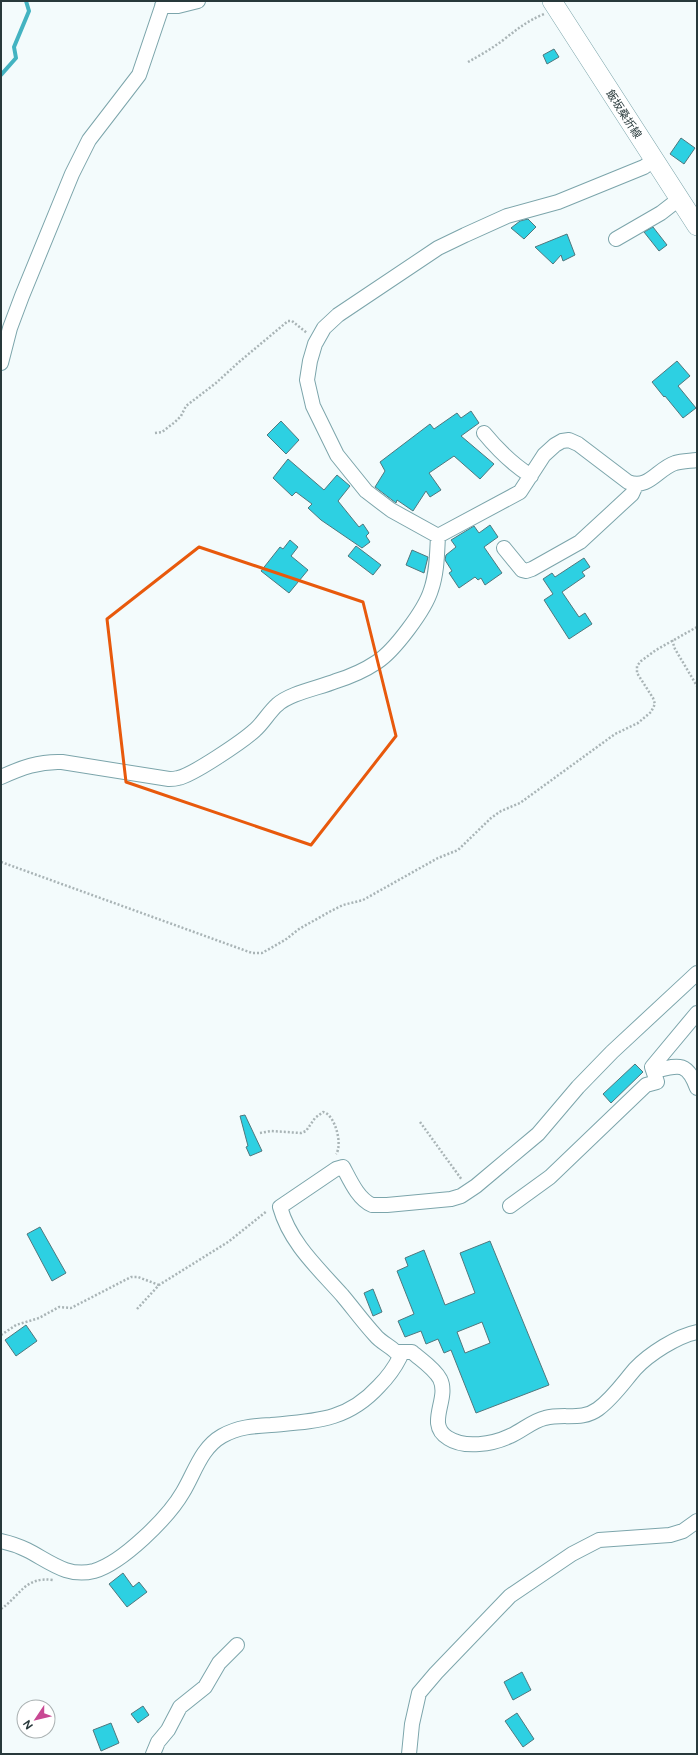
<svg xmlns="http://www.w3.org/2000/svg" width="698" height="1755" font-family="Figtree,'Noto Sans JP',sans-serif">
  <rect width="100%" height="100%" fill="#f3fbfc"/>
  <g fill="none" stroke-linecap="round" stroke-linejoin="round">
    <path stroke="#43b3c1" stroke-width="4" d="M1,75L16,58L14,47L29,11L26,1"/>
  </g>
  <path fill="#2dd0e2" stroke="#50777d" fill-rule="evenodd" d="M554,49L559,57L547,64L543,55Z
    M681,138L695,148L684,164L670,154Z
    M528,219L536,227L524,239L511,228L520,221Z
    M653,227L667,245L659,251L644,232Z
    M567,234L575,255L563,261L561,255L553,264L535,247Z
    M677,361L690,376L678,386L696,408L683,418L665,396L664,397L652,382Z
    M471,411L479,423L461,436L494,464L480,479L454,456L429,473L441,490L430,497L426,491L413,511L397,500L396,503L375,487L385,471L380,462L430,424L434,429L457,413L461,418Z
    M281,421L299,440L286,454L267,435Z
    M288,459L324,490L337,475L350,486L338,501L359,527L363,524L369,533L366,536L370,542L362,548L321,520L308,508L312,504L296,492L292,496L273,478Z
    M490,525L498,537L484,547L502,573L485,585L481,578L478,580L475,577L459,588L449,573L452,571L445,560L446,555L456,547L451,540L474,526L479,533Z
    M290,540L298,547L291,556L308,570L289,593L261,571L280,547L283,549Z
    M356,546L381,565L373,575L348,556Z
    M412,550L428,557L424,573L406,565Z
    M584,558L590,567L582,572L585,576L562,592L579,617L585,613L592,624L569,639L544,600L553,594L543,579L552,573L555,577Z
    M635,1064L643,1072L611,1103L603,1094Z
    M245,1115L262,1151L250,1156L246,1147L248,1146L240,1116Z
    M40,1227L66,1273L52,1281L27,1234Z
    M490,1241L549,1385L476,1413L451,1350L444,1353L438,1339L426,1344L421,1331L405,1337L398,1321L414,1314L397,1271L408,1266L405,1258L424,1250L445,1305L475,1293L460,1253ZM482,1322L490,1343L465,1353L457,1332Z
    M373,1289L382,1312L373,1316L364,1293Z
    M26,1325L37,1341L16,1356L5,1340Z
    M123,1573L133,1587L139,1582L147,1592L127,1607L109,1584Z
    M522,1672L531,1690L513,1700L504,1682Z
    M143,1706L149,1715L138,1723L131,1714Z
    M517,1713L534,1739L523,1747L505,1721Z
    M111,1723L119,1743L101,1751L93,1730Z"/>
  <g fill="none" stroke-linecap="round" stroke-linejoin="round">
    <g stroke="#7ca5ab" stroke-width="16">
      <path id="street" d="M162,6H178L198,1
        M654,160L644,167L558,202L507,216L465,235L438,248L338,315L324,328L315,344L310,361L307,380L313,406L337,455L366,491L391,510L438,536L520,492L544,455L555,445L562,441L569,440L578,444L628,482C649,490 657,469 675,463C682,461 690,461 697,460
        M616,239L661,213L679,199
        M1,363L10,328L22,296L72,174L89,140L139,75L164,1
        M484,433C498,450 512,464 531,476
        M504,548L522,570L526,571L532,569L580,542L632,494L636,485
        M1,777C21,768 39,761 62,762L169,779C172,779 175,779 178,778C193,775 243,741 255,730C263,723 269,712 277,705C290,693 319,688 336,681C349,677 365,670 377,662C394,651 425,610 431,590C437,573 437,554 438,536
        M655,1071C678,1065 687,1061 697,1088
        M510,1206L550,1177L646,1085L657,1082L652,1067L697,1013
        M397,1352H412C421,1360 434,1368 440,1379C450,1399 425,1424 448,1438C465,1449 493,1444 510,1436C522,1431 532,1421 545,1418C563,1413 582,1421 598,1409C613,1398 623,1383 635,1369C649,1354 677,1336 697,1332
        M1,1541C10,1543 19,1546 27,1550C49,1561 67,1578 94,1571C122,1563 168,1518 183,1492C195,1472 201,1448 222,1436C238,1427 253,1426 271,1425C316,1421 347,1421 379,1386C388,1377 394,1369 400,1357C394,1347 382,1344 375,1335C363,1322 353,1308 342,1295C318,1268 290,1243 280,1207L336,1169L343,1167C350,1180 358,1199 372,1205H387L451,1199L461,1196L476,1186L538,1134L578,1087L612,1052L697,973
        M153,1754L158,1742L168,1730L180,1707L205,1687L219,1663L237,1645
        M409,1754L412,1724L419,1693L436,1673L510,1596L572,1554L599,1540L670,1535L683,1531L697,1521"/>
    </g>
    <g stroke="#7ca5ab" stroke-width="20">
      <path id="secondary" d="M552,1L697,226"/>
    </g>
    <path stroke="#a9b4b6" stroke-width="2.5" stroke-dasharray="2 2" stroke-linecap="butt" d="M468,62C479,56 491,49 502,41C516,30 527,21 544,14
      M155,433L162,432L175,422L181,416L186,406L216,383L239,362L288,321H292L307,333
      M672,640L675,649L697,686
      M1,862L252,953H262L285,940L299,929L331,911L343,905L363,900L438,858L458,850L491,818L501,811L520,803L615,734L638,723L651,712L655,704L653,698L637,673V666L641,661L656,650L697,627
      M420,1122L462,1180
      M260,1133L271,1131L301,1133L306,1131L315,1118L323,1112C335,1114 343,1145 336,1154
      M137,1309L159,1285L228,1242L267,1211
      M1,1335L16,1325L39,1318L59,1307L71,1308L131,1277H138L159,1285
      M1,1609C20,1596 25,1576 53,1580"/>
    <use href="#street" stroke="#fff" stroke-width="14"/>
    <use href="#secondary" stroke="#fff" stroke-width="19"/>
  </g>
  <path fill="none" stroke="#e8590c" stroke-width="3" stroke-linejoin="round" d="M199,547L363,602L396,736L311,845L126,782L107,619Z"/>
  <g text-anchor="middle" stroke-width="3.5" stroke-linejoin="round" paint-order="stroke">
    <g font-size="11" fill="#28393b" stroke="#fff">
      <text transform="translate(624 114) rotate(57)" y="4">飯坂桑折線</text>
    </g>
  </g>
  <rect width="698" height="1755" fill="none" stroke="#28393b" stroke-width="4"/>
  <g transform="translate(36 1719) rotate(235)"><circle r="19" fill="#ffffff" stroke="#a9b0b1"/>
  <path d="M0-3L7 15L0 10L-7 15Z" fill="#c84893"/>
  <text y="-6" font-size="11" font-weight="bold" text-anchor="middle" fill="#28393b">N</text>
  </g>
</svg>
